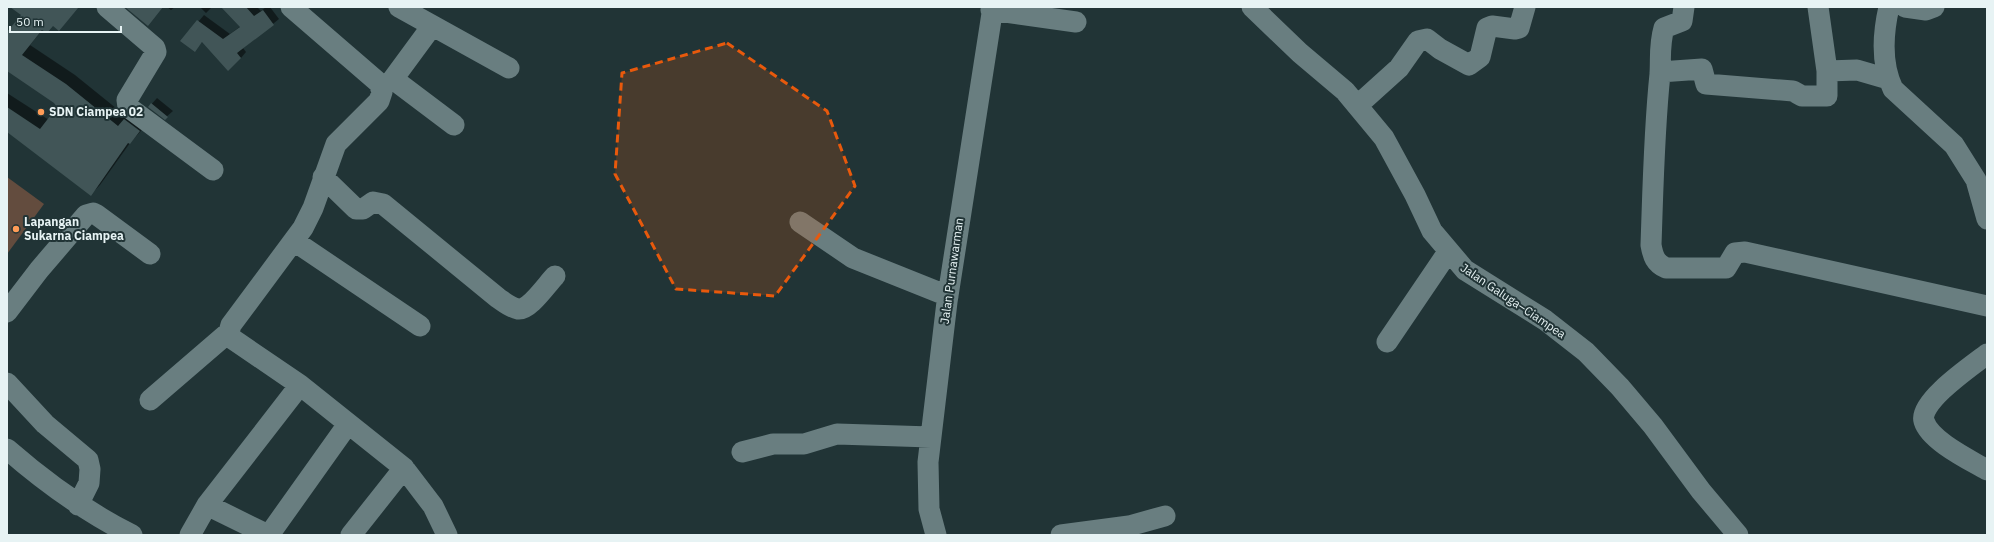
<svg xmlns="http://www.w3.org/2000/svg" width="1994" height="542" font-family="'IBM Plex Sans',sans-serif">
  <rect width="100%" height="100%" fill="#213436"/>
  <path fill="#634c3e" d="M7,177L44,204L7,254Z"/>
  <path fill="#0007" d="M16,7H79L59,30L53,25L43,29L30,45L75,75L127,117L149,122L130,143L100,185L91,194L7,131V93L49,120L59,107L54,102L7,70V34L22,15Z
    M167,7H175L171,10Z
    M200,7H212L206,13Z
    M233,7H257L261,11L266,7H270L279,19L243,48L246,52L241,58L203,41L194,50L182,41L204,15L230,34L241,26Z
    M157,98L173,111L165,118L149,107Z"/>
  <path fill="#415557" d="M10,7H79L59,31L53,26L47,33L42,30L22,55L66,84L118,126L124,119L140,131L130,144L128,143L91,196L7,132V107L40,129L57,107L54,103L7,71V32L21,15Z
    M125,7H163L148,26Z
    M221,7H246L254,16L263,10L274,25L237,53L241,58L228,71L202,42L195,52L180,41L197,20L223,39L240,27Z
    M151,103L168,117L165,120L148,107Z"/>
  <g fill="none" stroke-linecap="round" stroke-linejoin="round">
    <path stroke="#697e80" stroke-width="21" d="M107,7L155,48L156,52L127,100L128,107L213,170
      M291,7L379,83L382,92L379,101L336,144L313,208L303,228L231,325L229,332L231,338L237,342L300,385L404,468L433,506L447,535
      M399,7L509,68
      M1252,7L1300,53L1345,91L1384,138L1415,195L1432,231L1465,270L1545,320L1586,352L1620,387L1653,426L1701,491L1738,535
      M1684,7L1682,21L1664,28C1659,45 1661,57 1660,74C1654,131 1653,188 1651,245C1653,256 1655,263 1666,268H1726L1735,253L1745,252L1987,306
      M1818,7L1827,71
      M1889,7C1883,33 1881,64 1893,89L1954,145L1976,180L1987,219
      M1905,7L1926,10L1934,7
      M991,10L1076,22
      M432,26L393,79L454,125
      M1660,72L1702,69L1706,84L1793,91L1802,96H1827V71L1857,70L1888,79
      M1358,105L1399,68L1418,41L1427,39L1440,49L1469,65L1480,57L1487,28L1492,26L1515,29L1519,28L1525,7
      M323,177L356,209H363L373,202L383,204L498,298C504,302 511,308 518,309C529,311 547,284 555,276
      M800,222L853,258L948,296
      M294,241L420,326
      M7,312L39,270L86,215L93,213L97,215L150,254
      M1387,342L1448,252
      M1987,354C1973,365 1918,402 1924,421C1930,441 1970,460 1987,470
      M7,383L45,424L88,460L90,469L89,483L78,505
      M150,400L229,332
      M7,449C46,483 86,512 132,535
      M742,452L773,444H804L837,434L931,437
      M207,505L268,535
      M190,535L207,505L300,385
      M269,535L348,424
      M351,535L404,468
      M936,535L929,509L928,462L947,302L993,7
      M1061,535L1129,526L1165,516"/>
  </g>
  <path fill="#e8590c" fill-opacity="0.2" stroke="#e8590c" stroke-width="3" stroke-dasharray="8 5" stroke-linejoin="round" d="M727,43L827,111L855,186L775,296L676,289L615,174L622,73Z"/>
  <g fill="#fe9c57" stroke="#213436" stroke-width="1.5">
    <circle cx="41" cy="112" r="4"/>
    <circle cx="16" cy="229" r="4"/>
  </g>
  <g text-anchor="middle" stroke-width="4" stroke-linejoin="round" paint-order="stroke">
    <g font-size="12" font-weight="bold" fill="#e7f3f4" stroke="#213436" text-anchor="start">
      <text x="49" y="116">SDN Ciampea 02</text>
      <text x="24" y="226">Lapangan<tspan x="24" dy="14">Sukarna Ciampea</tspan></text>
    </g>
    <g font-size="12" fill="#e7f3f4" stroke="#213436">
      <text transform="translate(952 271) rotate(-82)" y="4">Jalan Purnawarman</text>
      <text transform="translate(1513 301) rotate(34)" y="4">Jalan Galuga–Ciampea</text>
    </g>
  </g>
  <rect width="1994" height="542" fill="none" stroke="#e7f3f4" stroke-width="16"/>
  <path d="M10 26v6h111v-6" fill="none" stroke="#e7f3f4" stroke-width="2"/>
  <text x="16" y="26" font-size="12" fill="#e7f3f4" stroke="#213436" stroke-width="3" paint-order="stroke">50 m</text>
</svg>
